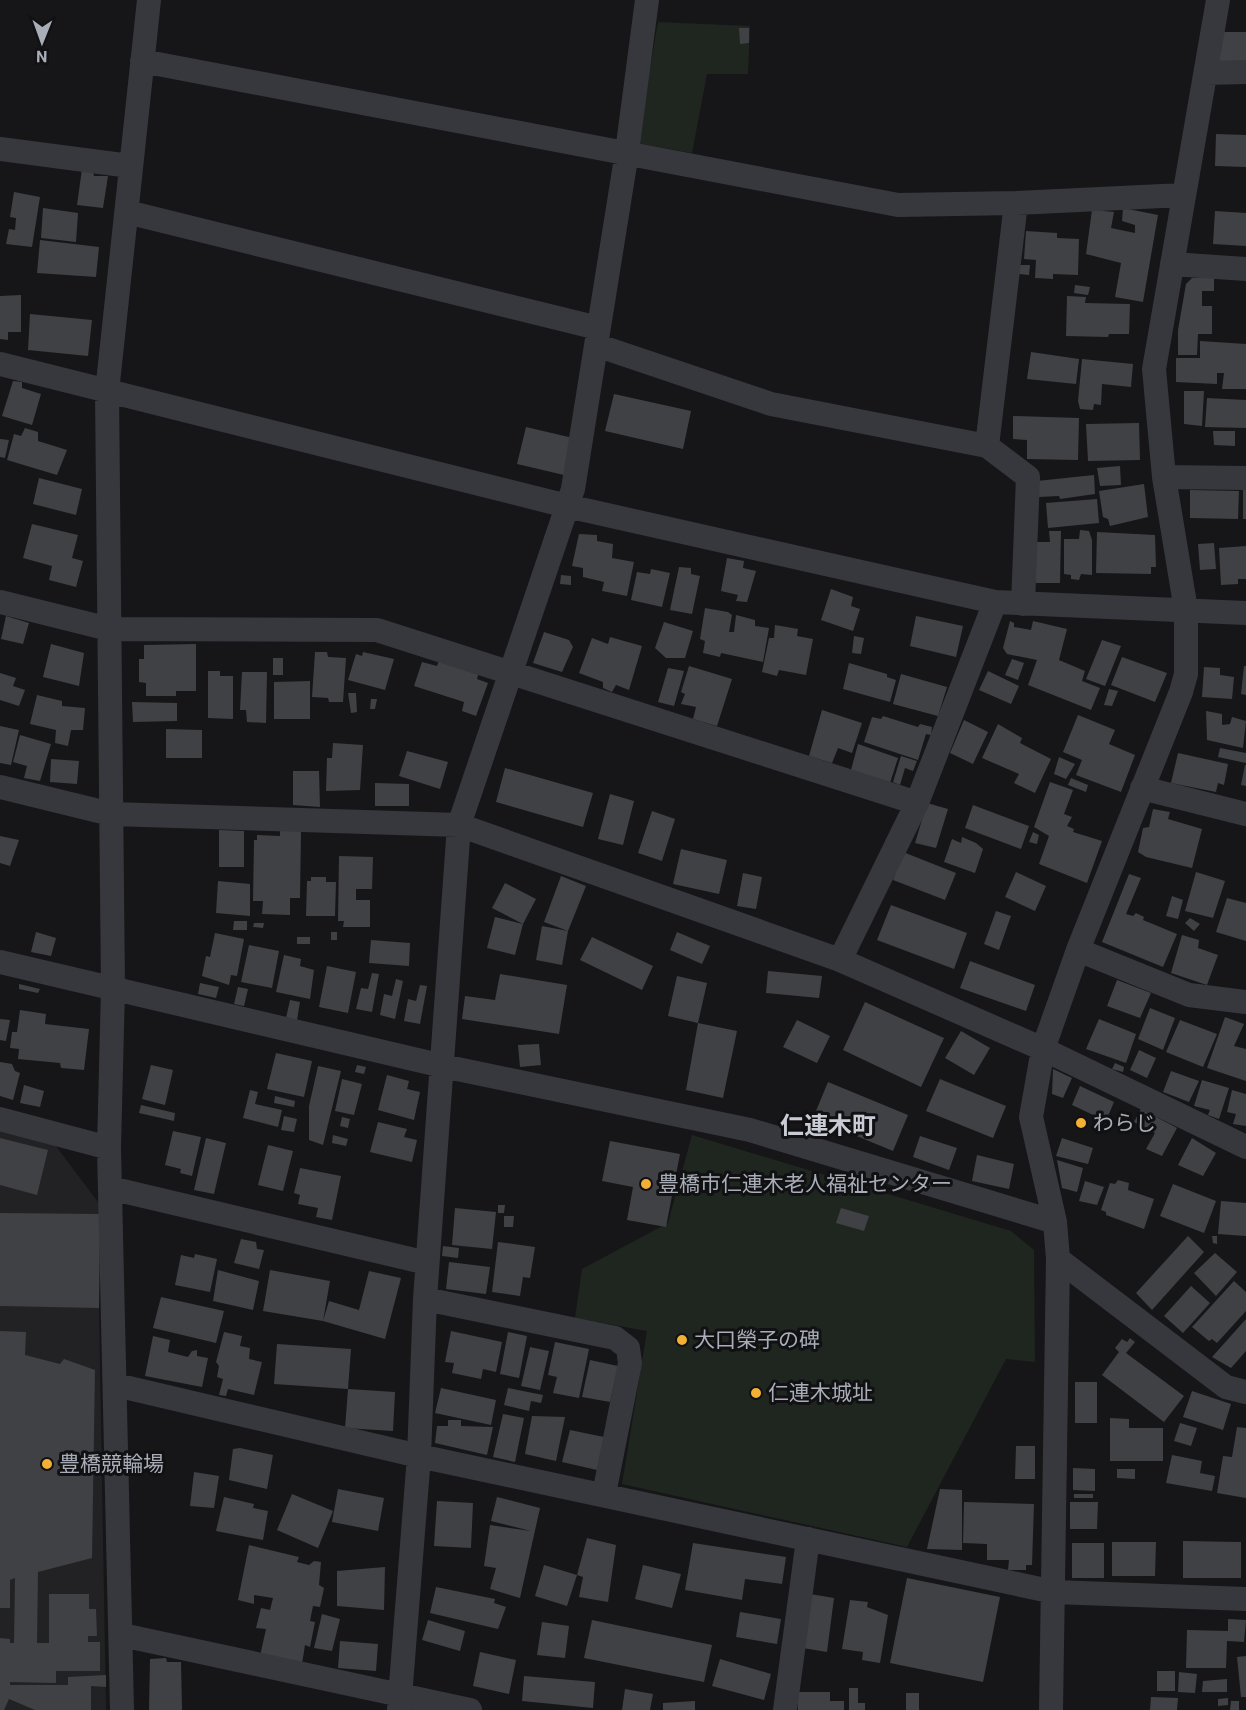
<svg xmlns="http://www.w3.org/2000/svg" width="1246" height="1710" font-family="Roboto,'Noto Sans JP',sans-serif">
  <rect width="100%" height="100%" fill="#161618"/>
  <path fill="#222225" d="M0,1128L52,1141L101,1206L99,1308L106,1710H0Z"/>
  <path fill="#1e261f" d="M658,22L750,26L748,74H707L692,153L637,143Z
    M692,1135L1011,1231L1034,1250L1035,1362L1006,1359L907,1547L622,1484L647,1331L575,1318L582,1269L668,1223Z"/>
  <path fill="#404145" d="M739,28H749V43L740,44Z
    M1219,32H1246V67H1219Z
    M1216,134L1246,135V167L1215,166Z
    M82,169L93,170L94,176H108L103,208L77,205Z
    M14,192L40,197L32,247L6,244L9,229L15,230L16,218L10,217Z
    M43,208L78,213L76,242L41,238Z
    M1123,208L1158,215L1143,302L1115,297L1121,263L1086,254L1092,210L1114,212L1111,228L1135,233V225L1122,221Z
    M1215,211L1246,213V246L1213,244Z
    M1026,231L1057,233V238L1079,239L1078,275L1053,274V279L1035,278L1036,260L1024,259Z
    M40,240L99,247L96,277L37,273Z
    M1020,265H1030L1029,275L1019,274Z
    M1192,278H1214V291H1202V306H1212V334H1198L1197,355H1178V330L1186,284Z
    M1075,285L1090,287L1088,295L1074,293Z
    M21,295V332H8V340L0,339V296Z
    M1067,296L1086,297L1085,303L1130,304L1129,334H1109L1108,337L1066,336Z
    M30,314L92,320L88,356L28,350Z
    M1200,341L1246,344V389H1222L1224,373H1217V384L1176,382V358H1200Z
    M1031,352L1079,359L1076,384L1027,379Z
    M1082,359L1133,364L1131,387L1102,384L1101,405L1094,404L1093,410L1080,409L1078,401Z
    M13,381L22,382V388L41,394L32,425L2,416Z
    M1184,391H1204L1202,426L1184,424Z
    M614,394L691,411L683,449L605,431Z
    M1207,398L1246,400V428L1205,427Z
    M1013,416L1079,418L1078,460L1027,459V440L1013,439Z
    M1139,423L1140,460L1088,461L1086,424Z
    M526,427L573,438L564,475L517,464Z
    M25,428L38,432V441L67,450L57,475L7,460L14,434L21,436Z
    M1213,431H1235V446L1214,445Z
    M0,439L9,440L5,458L0,457Z
    M1120,466L1121,485L1100,486L1097,468Z
    M1094,475L1095,494L1060,499L1059,496L1039,497L1037,481Z
    M39,478L82,489L76,515L33,504Z
    M1144,484L1148,517L1110,526L1108,519L1103,517L1099,491Z
    M1243,487H1246V519H1243Z
    M1190,490L1239,491L1238,519L1190,518Z
    M1097,499L1099,523L1048,528L1046,503Z
    M32,524L78,535L72,558L83,561L76,587L49,580L52,566L23,558Z
    M1080,530L1089,531L1092,540V575L1081,574L1079,580L1071,579V575L1064,574V539H1079Z
    M1049,531H1061L1060,583H1036V542H1050Z
    M1097,532L1155,535L1156,567H1151V574L1096,573Z
    M579,534L597,535V541L613,544L612,558L634,562L627,596L602,591L604,582L583,577V568L572,566Z
    M1214,543L1216,569L1200,570L1198,544Z
    M1246,546V579H1238V584L1221,585L1219,548Z
    M727,558L744,561L743,568L756,571L747,602L736,601L738,595L721,591Z
    M679,567L691,568V574L700,576L692,614L670,610Z
    M651,569L670,573L662,607L631,600L637,572L650,574Z
    M561,575L571,576V585L560,584Z
    M831,589L853,597L851,606L860,609L853,631L821,620Z
    M705,608L728,612L732,615L729,632H734L736,615L755,620V626L769,628L763,662L721,653L720,657L703,653L705,641L700,639Z
    M6,616L29,623L23,644L1,639Z
    M916,616L963,626L956,657L910,646Z
    M1010,621L1014,623V627L1031,630L1033,621L1067,629L1059,660L1085,671L1082,681L1100,688L1091,710L1028,685L1037,660L1007,654L1003,648Z
    M664,622L693,631L685,658H666L655,648Z
    M775,625L798,629L797,636L813,639L806,675L779,670L777,676L762,672L769,638H774Z
    M544,632L569,640L573,647L562,672L533,663Z
    M854,636L864,638L861,654L852,653Z
    M610,637L642,646L629,690L616,685L612,692L603,688V682L579,673L592,638L608,644Z
    M1102,640L1121,646L1105,686L1086,679Z
    M51,644L84,653L79,686L43,677Z
    M196,644V691H176V696H146V683L139,682V659H144V645Z
    M315,652H327L328,657L346,658L343,702H329L328,698L312,697Z
    M363,652L394,659L385,690L348,680L356,654L362,656Z
    M1122,657L1167,673L1155,702L1111,685Z
    M273,658H283V675H273Z
    M1012,659L1024,663L1018,680L1005,675Z
    M439,660L479,672L477,679L488,683L476,716L462,711L464,702L414,686L422,662L437,666Z
    M849,663L887,674V677L896,680L890,702L843,689Z
    M689,666L732,679L717,726L693,719L696,707L681,704L685,694L681,692Z
    M1244,666H1246V695L1241,694Z
    M1204,667L1220,668V675L1234,677L1232,699L1202,697Z
    M668,668L684,671L674,706L658,702Z
    M208,671H220V676H233V719L208,718Z
    M988,671L1019,686L1011,704L979,690Z
    M242,672H267L266,723L247,722L246,710H240Z
    M0,673L16,678L13,686L25,690L19,706L0,700Z
    M901,674L947,687L938,716L893,704Z
    M310,681V719H274V682Z
    M1109,689L1118,691L1112,706L1104,705Z
    M348,693H356L357,712L351,713Z
    M37,695L62,701V706L85,708L83,730H71L68,746L55,743L56,730L30,724Z
    M371,699H377L375,709H370Z
    M132,702L177,703V721L133,722Z
    M822,710L862,723L852,753L838,748L832,763L809,756Z
    M1206,711L1222,714V725L1230,724L1232,717L1246,721L1243,748L1207,740Z
    M1078,715L1115,730L1109,744L1135,755L1121,792L1076,775L1082,760L1063,752Z
    M883,716L918,727L920,724L932,727L931,735L926,734L918,760L864,742L872,717L881,719Z
    M964,720L988,732L973,764L950,753Z
    M998,724L1022,738L1020,743L1051,759L1035,793L1014,783L1019,774L982,758Z
    M0,726L19,730L11,765L0,763Z
    M166,729L202,730V758H166Z
    M20,735L51,744L40,781L24,778L27,766L13,762Z
    M333,743L363,745L360,790L326,791L327,758H332Z
    M858,744L898,758L890,783L851,770Z
    M1220,748L1246,753V763L1218,757Z
    M407,751L448,762L440,789L399,776Z
    M1178,753L1228,764L1224,785L1218,783L1216,792L1171,783Z
    M901,756L917,761L913,771L905,768L900,785L893,782Z
    M1059,757L1075,764L1066,779L1054,774Z
    M51,759L79,761L77,784L50,782Z
    M1245,765H1246V786L1241,785Z
    M505,768L593,793L583,827L496,802Z
    M293,771H319L320,807L293,805Z
    M1071,778L1088,785L1086,792L1068,785Z
    M1050,782L1073,790L1064,814L1072,817L1067,826L1074,829L1073,832L1102,841L1087,883L1039,864L1049,836L1034,827Z
    M375,783L409,784V806H375Z
    M610,794L634,801L623,845L598,839Z
    M927,803L948,809L936,848L915,843Z
    M973,805L1029,826L1021,849L965,828Z
    M1153,809L1170,812L1168,819L1202,829L1192,868L1146,857L1138,852L1143,828L1149,827Z
    M652,811L675,819L662,861L638,853Z
    M219,830L244,831V867H219Z
    M280,830L301,831L300,898H290V915L262,914L263,901H253L254,840H257V835L280,836Z
    M1033,832L1039,835L1037,844L1029,842Z
    M0,836L19,840L10,866L0,863Z
    M962,837L976,843L983,849L975,873L944,862L952,839L961,843Z
    M681,849L727,860L719,894L673,884Z
    M903,852L956,873L945,900L893,880Z
    M339,856L373,857L372,889H356V900H370V927H343L344,921H338Z
    M1016,872L1046,886L1035,911L1005,897Z
    M1196,872L1225,881L1213,918L1185,911Z
    M743,873L762,877L756,909L737,906Z
    M1129,874L1141,878L1126,914L1133,916L1136,913L1144,917L1143,920L1177,934L1163,967L1102,942Z
    M561,876L586,886L568,931L562,965L536,960L542,926L568,931L544,922Z
    M311,877H326V882H336L335,916H306L307,881H311Z
    M218,881L250,884V916L216,913Z
    M505,883L536,899L523,924L492,908Z
    M1172,896L1183,900L1178,919L1166,916Z
    M1227,898L1246,903V941L1216,932Z
    M891,905L967,933L954,969L877,940Z
    M996,911L1011,916L999,950L984,944Z
    M495,917L523,924L515,955L487,948Z
    M1190,918L1200,924L1194,931L1185,923Z
    M234,921H247V930H233Z
    M254,923H264L263,928L253,927Z
    M36,932L56,938L51,956L31,952Z
    M331,932H337V940H331Z
    M677,932L710,946L702,964L670,950Z
    M215,933L244,939L237,976L231,975L229,985L202,976L206,956L210,957Z
    M1182,935L1199,940L1198,948L1218,955L1207,985L1171,973Z
    M297,937H310V944H297Z
    M592,937L653,966L642,990L580,960Z
    M371,940L410,943L409,966L369,963Z
    M249,945L279,951L272,988L241,982Z
    M284,955L301,959L300,966L314,970L310,999L276,992Z
    M970,961L1035,985L1026,1011L960,988Z
    M327,966L356,972L348,1013L319,1007Z
    M768,971L822,976L819,998L766,993Z
    M372,973L379,974L372,1012L356,1009L361,988L368,989Z
    M500,974L567,985L559,1034L462,1019L465,996L495,1000Z
    M677,976L707,983L698,1023L668,1016Z
    M396,979L403,981L395,1019L380,1015L384,994L392,996Z
    M1117,980L1151,993L1140,1018L1107,1006Z
    M200,983L219,987L216,998L198,994Z
    M19,984L40,989L38,993L19,989Z
    M420,985L427,986L420,1024L404,1021L408,999L416,1001Z
    M238,987L248,989L244,1006L234,1004Z
    M290,1000L300,1002L297,1020L286,1018Z
    M865,1002L944,1038L921,1087L843,1050Z
    M1150,1008L1175,1018L1163,1050L1138,1039Z
    M20,1010L46,1014L45,1024L89,1029L84,1070L61,1068L60,1063L18,1059L19,1049L10,1048L12,1032H17Z
    M1225,1017L1244,1024L1234,1046L1246,1049V1081L1207,1068Z
    M0,1019L10,1020L6,1041L0,1040Z
    M1099,1019L1136,1034L1126,1063L1086,1049Z
    M797,1020L830,1036L817,1063L783,1047Z
    M1180,1020L1217,1034L1203,1067L1166,1052Z
    M698,1023L737,1031L723,1098L686,1090Z
    M961,1031L990,1048L974,1075L945,1058Z
    M539,1044L541,1065L520,1067L518,1045Z
    M1139,1050L1156,1058L1147,1078L1130,1070Z
    M276,1053L312,1061L304,1097L267,1089Z
    M0,1062L12,1064L15,1071L20,1073L13,1100L0,1096Z
    M1115,1063L1124,1067L1123,1072L1112,1069Z
    M151,1065L173,1070L165,1105L142,1099Z
    M357,1065L366,1067L364,1074L355,1072Z
    M318,1066L341,1071L323,1145L309,1140V1106Z
    M1053,1069L1072,1078L1063,1098L1052,1094Z
    M1171,1071L1199,1081L1189,1102L1163,1092Z
    M387,1075L409,1081L407,1089L420,1092L414,1120L378,1110Z
    M342,1079L362,1084L354,1115L335,1111Z
    M940,1079L1006,1106L993,1138L926,1111Z
    M1202,1080L1229,1088L1219,1119L1208,1115L1210,1110L1194,1106Z
    M828,1082L908,1115L893,1151L813,1118Z
    M24,1085L44,1091L40,1107L20,1103Z
    M1080,1086L1114,1102L1106,1121L1072,1105Z
    M250,1090L258,1092L255,1104L282,1110L278,1127L243,1118Z
    M1232,1090L1246,1094V1126L1233,1124L1236,1114L1227,1112Z
    M275,1096L295,1101L294,1107L274,1103Z
    M141,1105L175,1113L174,1121L139,1113Z
    M1141,1109L1177,1128L1162,1156L1146,1149L1155,1133L1134,1122Z
    M284,1116L297,1119L294,1132L281,1130Z
    M342,1117L350,1119L348,1128L340,1126Z
    M378,1122L407,1129L404,1137L417,1140L412,1162L370,1152Z
    M173,1131L201,1137L192,1176L180,1173L181,1169L165,1165Z
    M333,1135L348,1139L346,1146L332,1143Z
    M920,1136L957,1148L949,1170L913,1157Z
    M0,1138L48,1150L37,1195L0,1185Z
    M206,1138L226,1143L214,1194L194,1190Z
    M1062,1138L1093,1148L1088,1164L1056,1156Z
    M1192,1138L1216,1153L1203,1176L1178,1165Z
    M610,1141L680,1154L666,1227L627,1220L633,1187L602,1181Z
    M268,1145L293,1151L283,1191L258,1185Z
    M977,1155L1014,1164L1009,1189L972,1181Z
    M1057,1160L1083,1168L1077,1192L1062,1188Z
    M300,1168L341,1176L332,1220L316,1217L318,1208L298,1204L300,1195L294,1193Z
    M1118,1180L1129,1183L1128,1190L1154,1199L1144,1229L1106,1215V1212L1101,1210L1110,1183L1115,1184Z
    M1085,1181L1104,1187L1097,1205L1079,1201Z
    M1173,1184L1216,1201L1204,1233L1160,1216Z
    M1221,1201L1246,1203V1236L1218,1234Z
    M498,1205H505L504,1213H498Z
    M455,1208L496,1212L492,1249L452,1245Z
    M841,1208L869,1216L864,1231L836,1223Z
    M0,1213L100,1214L99,1308L0,1306Z
    M504,1216H514L513,1227H504Z
    M1188,1236L1204,1252L1152,1310L1136,1293Z
    M1212,1236H1217V1244L1213,1243Z
    M241,1239L256,1242L257,1249L264,1250L259,1269L234,1263Z
    M498,1242L535,1247L530,1278L523,1277L520,1296L492,1292Z
    M443,1246L459,1248L458,1258L442,1256Z
    M1215,1253L1237,1272L1216,1296L1194,1273Z
    M195,1254L217,1259L210,1292L175,1285L181,1255L194,1258Z
    M449,1262L490,1267L486,1294L446,1289Z
    M218,1270L259,1281L253,1310L213,1301Z
    M270,1270L330,1281L323,1321L329,1301L359,1310L369,1271L401,1278L385,1339L323,1321L263,1311Z
    M1234,1281L1246,1292V1311L1217,1343L1212,1339L1209,1341L1192,1327Z
    M1191,1286L1210,1303L1183,1333L1164,1316Z
    M161,1297L224,1311L216,1343L153,1328Z
    M1246,1319V1351L1231,1368L1212,1357Z
    M0,1331L26,1332L25,1355L60,1364L64,1359L95,1370L92,1558L38,1572L37,1643H49V1594H89V1609H96L97,1636H88V1642H100V1671H56V1683L10,1682V1685H68V1677L106,1675V1687L91,1686V1710H35L9,1699L4,1710H0V1638L10,1639V1643H14L15,1578L10,1580V1608H0Z
    M451,1331L502,1342L496,1372L483,1369L481,1379L452,1373L454,1363L445,1362Z
    M224,1332L242,1336L240,1346L250,1348L249,1359L262,1362L254,1395L228,1389L226,1396L219,1395L223,1379L217,1377L219,1366L216,1362Z
    M508,1332L527,1336L519,1378L500,1374Z
    M153,1336L170,1340L168,1352L188,1357L192,1351L197,1350V1356L208,1358L202,1387L145,1376Z
    M1130,1338L1135,1342L1126,1353L1184,1396L1164,1422L1102,1375L1119,1352L1115,1348L1122,1339L1127,1342Z
    M555,1342L589,1349L579,1398L553,1393L557,1377L548,1375Z
    M277,1344L351,1349L348,1389L395,1392L393,1431L345,1428L348,1389L274,1384Z
    M530,1347L549,1351L540,1390L521,1386Z
    M590,1360L618,1366L610,1402L582,1397Z
    M1075,1382H1097V1423H1075Z
    M441,1388L496,1400L491,1425L435,1413Z
    M508,1388L543,1395L541,1403L531,1401L529,1411L504,1405Z
    M1192,1391L1231,1404L1223,1430L1183,1417Z
    M503,1414L524,1418L515,1462L493,1457Z
    M532,1416L565,1417L556,1461L525,1454Z
    M1110,1418L1129,1419V1428H1163V1461H1110Z
    M448,1420H461V1426L493,1427L487,1455L435,1443L437,1426H448Z
    M1180,1423L1197,1428L1191,1446L1174,1441Z
    M1237,1427L1246,1428V1498L1217,1493L1223,1456L1232,1457Z
    M570,1430L604,1437L597,1470L562,1462Z
    M1016,1446H1035V1479H1015Z
    M240,1448L273,1455L267,1489L229,1480L233,1449Z
    M1172,1455L1202,1461L1200,1473L1215,1476L1212,1491L1166,1483Z
    M1073,1468L1095,1469V1491L1073,1490Z
    M1117,1469H1135V1479L1117,1478Z
    M194,1472L219,1476L214,1508L190,1506Z
    M338,1489L384,1498L378,1531L332,1522Z
    M940,1489L962,1490V1550L927,1549Z
    M292,1494L333,1511L318,1548L277,1530Z
    M1074,1494H1093V1498H1074Z
    M224,1497L254,1504L253,1508L268,1511L263,1540L216,1531Z
    M497,1497L540,1508L520,1598L490,1589L496,1568L484,1566L490,1525L531,1531L491,1521Z
    M437,1501L473,1503L471,1548L434,1546Z
    M964,1502L1034,1504L1032,1565H1026V1570H1008L1009,1560H987V1544L963,1543Z
    M1070,1502H1098L1097,1529H1070Z
    M587,1538L616,1545L608,1602L579,1597L583,1577L577,1575Z
    M1183,1541L1241,1542V1578H1183Z
    M1112,1542H1156L1155,1576H1112Z
    M693,1543L786,1557L782,1584L745,1579L742,1600L685,1590Z
    M1072,1543H1104V1578H1072Z
    M249,1545L299,1557L297,1562L309,1565L314,1561L321,1562L319,1585L324,1588L320,1607L313,1606L310,1621L315,1622L310,1647L305,1645L302,1664L260,1656L266,1629L256,1628L261,1608L270,1610L273,1598L254,1595V1604L238,1600Z
    M544,1565L577,1575L567,1606L535,1596Z
    M643,1565L681,1574L672,1608L635,1599Z
    M385,1567L384,1610L337,1606V1571Z
    M907,1578L1000,1597L983,1682L890,1663Z
    M436,1587L495,1599L494,1603L506,1607L498,1629L430,1613Z
    M810,1594L834,1598L827,1652L803,1648Z
    M850,1600L868,1602L867,1607L888,1615L880,1663L862,1660L863,1652L842,1649Z
    M740,1612L781,1619L777,1644L736,1637Z
    M322,1614L340,1619L332,1651L314,1648Z
    M1228,1619L1246,1620L1244,1642L1227,1641L1226,1668H1186L1187,1630L1228,1631Z
    M428,1620L465,1631L460,1651L422,1640Z
    M592,1620L712,1645L704,1682L584,1658Z
    M542,1622L569,1626L565,1658L537,1655Z
    M340,1641L378,1644L376,1671L338,1668Z
    M480,1652L516,1660L509,1694L473,1686Z
    M1246,1656V1697H1241L1237,1657Z
    M166,1658L167,1662H181L182,1710H149L150,1659Z
    M720,1659L771,1674L764,1700L712,1686Z
    M1157,1671H1175V1691H1157Z
    M1179,1672L1197,1674L1195,1693L1178,1692Z
    M524,1676L595,1682L593,1708L522,1701Z
    M1227,1679V1692H1202L1203,1681Z
    M849,1688H858V1703H865V1710H849Z
    M625,1689L653,1694L650,1710H622Z
    M798,1692H830V1701H844V1710H798Z
    M906,1693H919V1710H906Z
    M1151,1697L1178,1698L1177,1710H1150Z
    M1228,1698V1705L1218,1706V1699Z
    M695,1701V1710H663V1703Z
    M1231,1701H1239V1710H1230Z"/>
  <g fill="none" stroke-linecap="round" stroke-linejoin="round">
    <path stroke="#37383d" stroke-width="24" d="M142,61L898,205L1016,203L1183,195
      M1206,73L1246,72
      M0,149L130,166
      M127,212L598,328
      M1172,264L1246,269
      M596,345L771,404L987,446L1028,477L1023,604
      M0,364L567,506L995,602L1246,613
      M987,446L1016,203
      M1164,477L1246,478
      M0,602L109,629L377,630L917,803
      M0,787L111,814L459,825L840,960L1043,1049L1246,1147
      M1142,788L1246,814
      M1078,950L1189,995L1246,1002
      M840,960L917,803L995,602
      M0,962L443,1066L750,1130L1055,1222
      M0,1119L109,1148
      M110,1188L427,1263
      M1058,1259L1226,1387L1246,1392
      M425,1299L615,1338L628,1348L630,1363L604,1494
      M116,1385L419,1456L1054,1592L1246,1599
      M122,1635L470,1710
      M122,1710L109,1148L113,988L107,392L149,0
      M399,1710L419,1456L425,1299L459,825L573,489L627,152L647,0
      M785,1710L808,1539
      M1051,1710L1058,1259L1055,1222L1031,1117L1043,1049L1078,950L1181,692L1186,674V610L1164,477L1154,369L1218,0"/>
  </g>
  <g fill="#f2b134" stroke="#111113" stroke-width="2">
    <circle cx="1081" cy="1123" r="6"/>
    <circle cx="646" cy="1184" r="6"/>
    <circle cx="682" cy="1340" r="6"/>
    <circle cx="756" cy="1393" r="6"/>
    <circle cx="47" cy="1464" r="6"/>
  </g>
  <g text-anchor="middle" stroke-width="6" stroke-linejoin="round" paint-order="stroke">
    <g font-size="21" fill="#a8adb8" stroke="#111113" text-anchor="start">
      <text x="1093" y="1130">わらじ</text>
      <text x="658" y="1191">豊橋市仁連木老人福祉センター</text>
      <text x="694" y="1347">大口榮子の碑</text>
      <text x="768" y="1400">仁連木城址</text>
      <text x="59" y="1471">豊橋競輪場</text>
    </g>
    <g font-size="24" font-weight="bold" fill="#c9ccd4" stroke="#111113">
      <text x="828" y="1134">仁連木町</text>
    </g>
  </g>
  <g transform="translate(42 42) rotate(181)" stroke="#111113" stroke-width="4.5" paint-order="stroke">
  <path d="M0-4.5L10 22L0 15L-10 22Z" fill="#a8adb8"/>
  <text y="-9" font-size="16" font-weight="bold" text-anchor="middle" fill="#a8adb8">N</text>
  </g>
</svg>
